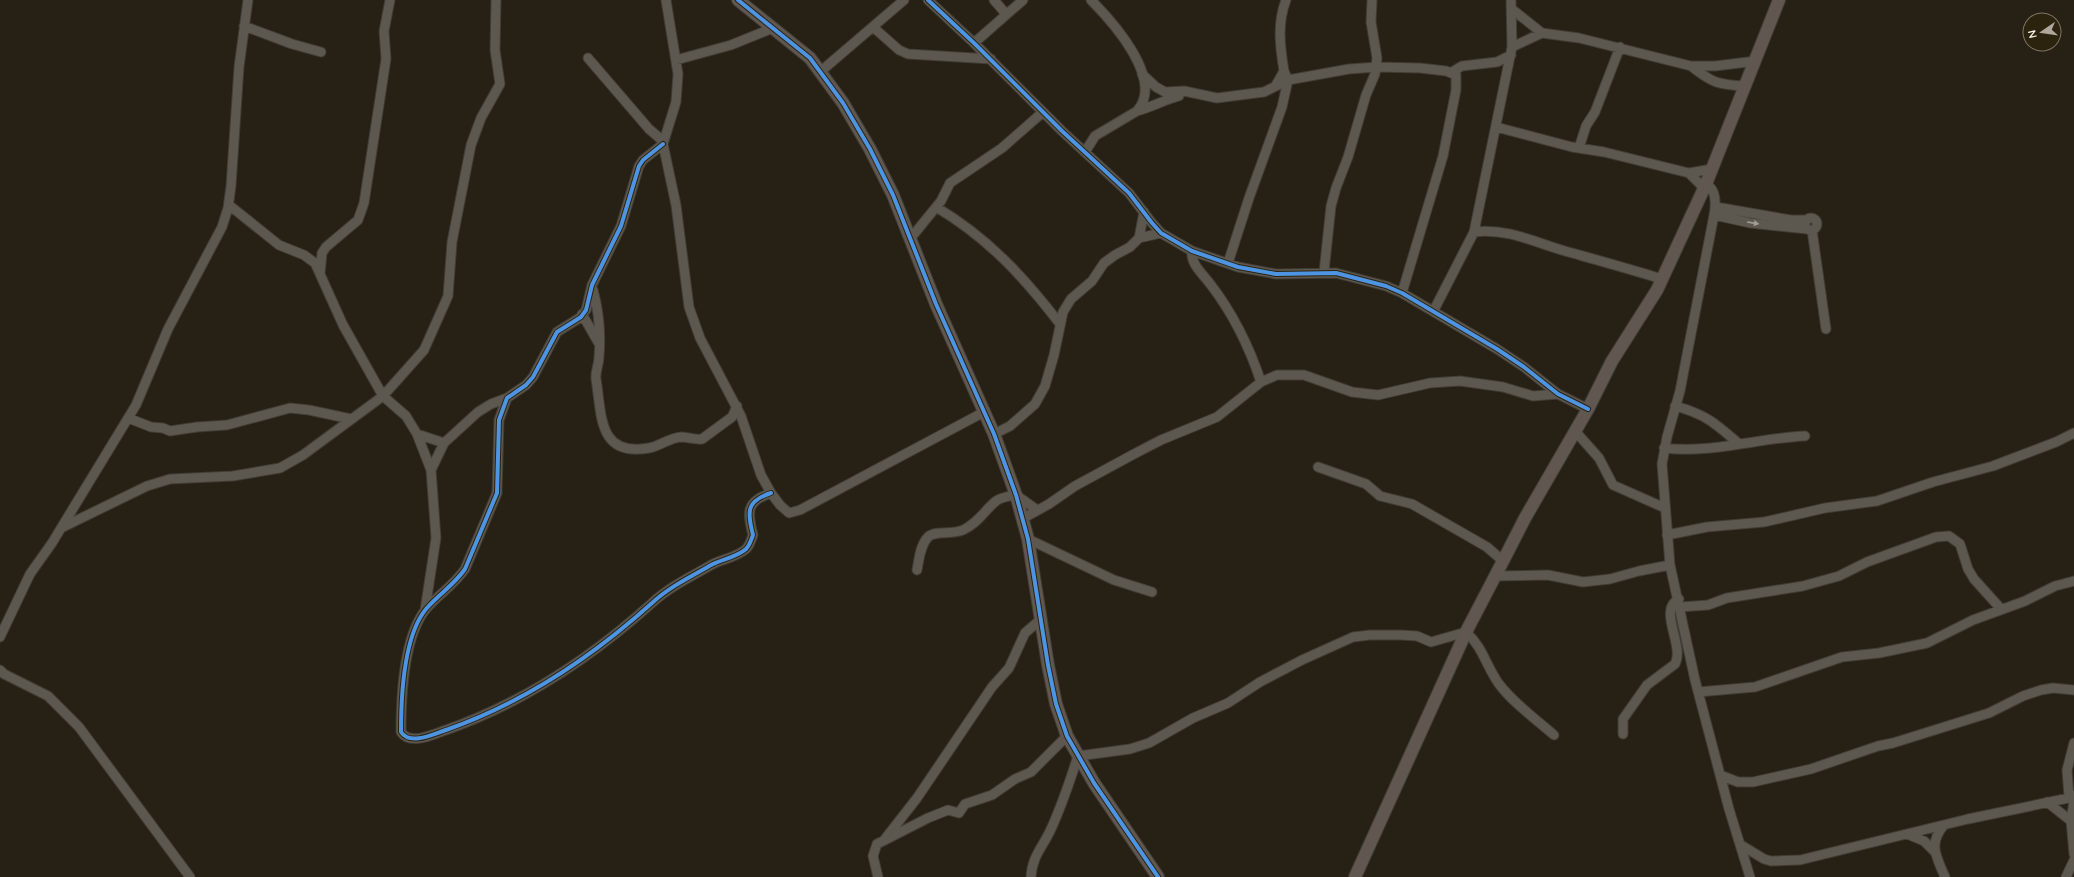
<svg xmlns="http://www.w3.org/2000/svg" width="2074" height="877" font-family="Quicksand,sans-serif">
  <rect width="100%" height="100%" fill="#262015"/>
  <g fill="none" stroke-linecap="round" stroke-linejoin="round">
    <g stroke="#413c34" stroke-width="11">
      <path id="street" d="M666,0L678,74L676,102L663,144L676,205L689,307L700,338L741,416L761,475L771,493L780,505L789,513L800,510L984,412
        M928,0L974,43L1062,131L1129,193L1152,223L1161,233L1192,251L1238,267L1276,274L1336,273L1386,286L1402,293L1497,349L1524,367L1558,394L1588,409
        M994,0L1006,14
        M1513,10L1542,33L1579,38L1691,66H1715L1756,61
        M244,26L292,44L321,52
        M873,27L899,50L908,54L991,59
        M974,43L1023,0
        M1512,47L1542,33
        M588,58L649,129L663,141
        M676,60L731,45L773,28
        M1691,66C1712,83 1719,85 1746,86
        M1284,71C1280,47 1277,23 1286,0
        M820,72L904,0
        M1452,72L1462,66L1497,62L1511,55
        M1142,74L1156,87L1165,92L1184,91L1217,98L1264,92L1288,80L1349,69L1377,67L1420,68L1446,71L1456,75V90L1443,156L1402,293
        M1137,111C1152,107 1164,100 1179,96
        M1496,127L1572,147L1604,152L1689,173L1712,169
        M663,144L643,160L639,166L621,226L592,285L586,310L581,317L557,332L533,377L526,385L507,398L499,420L497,493L465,569C454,585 438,595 426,609C403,637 401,697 401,732C410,746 434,734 446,730C523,703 592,657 652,603C669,587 692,576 713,564C723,559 737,557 746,549C750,545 751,540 753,535C747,512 746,501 771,493
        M1579,148L1586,126L1595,112L1620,47
        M1085,152L1095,136L1137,111C1165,80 1113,22 1091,0
        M1689,173L1704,188
        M1706,184C1717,190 1716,204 1714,215L1680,391L1667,437L1662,464L1670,565L1695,680L1729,809L1750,877
        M229,205L279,245L304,255L315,263L343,325L383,396L406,416L417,434L431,470L436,538L425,610
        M936,207C988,238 1023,276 1060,324
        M1716,207L1791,220H1806
        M1714,215L1750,223L1807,229
        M1805 224a6 6 0 1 1 12 0a6 6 0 1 1-12 0Z
        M1812,230L1826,329
        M1474,232L1512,47L1511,0
        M1139,238L1144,212
        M910,239L941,201L950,183L1002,148L1043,112
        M1192,251C1190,264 1204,275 1211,285C1234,315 1249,346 1261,382
        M1228,263L1249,198L1282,107L1288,80L1284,71L1276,85
        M1324,272L1331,206L1336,188L1348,157L1366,95L1375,74L1377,58L1371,22L1372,0
        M320,274L322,253L326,247L358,220L364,203L386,59L384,31L390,0
        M593,290C599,312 601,334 599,357C599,365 595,371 596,379C602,416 598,457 649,448C660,446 669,438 681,437C688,437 695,440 702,439L732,417L737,406
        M1434,310L1474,232C1507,228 1534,242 1565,251C1597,260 1630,269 1662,279
        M582,314L598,342
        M1675,406C1705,414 1715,423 1738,443
        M128,418L151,427L163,428L170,431L197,427L227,425L290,408L309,410L351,419
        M1575,431L1599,458L1613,485L1665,508
        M417,434L444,443
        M994,434L1010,426L1035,404L1045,386L1054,355L1063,312L1071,299L1092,281L1104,263L1115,255L1130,247L1139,238L1161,233
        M1664,448C1710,454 1759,438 1805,436
        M1318,467L1366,484L1380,496L1412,504L1487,547L1503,561
        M431,470L444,443L478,412L491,404L507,398
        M1022,519L1049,504L1075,486L1134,454L1161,440L1217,417L1261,382L1277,375H1304L1352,392L1378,395L1430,383L1460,381L1503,387L1533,396L1558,394
        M61,528L147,486L170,479L233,476L280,468L303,455L383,396L424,350L448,296L452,242L471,145L481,118L500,84L495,50L496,0
        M1667,535L1707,527L1764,522L1825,508L1877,501L1933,482L1993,466L2056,442L2074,433
        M1028,539L1114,580L1152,592
        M917,570C919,560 920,545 928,537C935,530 952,535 963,530C978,523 984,511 996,501C1001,497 1010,496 1016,495L1037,510
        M1495,576L1548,575L1583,582L1610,579L1639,571L1670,565
        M1680,607L1708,605L1727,598L1803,586L1839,576L1867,562L1936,537L1949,536L1960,544L1968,569L1974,579L2001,609
        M0,637L30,574L52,543L136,405L168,329L222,227L228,208L231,186L239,67L248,0
        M0,670L4,674L48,696L79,727L190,877
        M1698,692L1755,687L1842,657L1879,653L1927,643L1973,620L2025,601L2055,586L2074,581
        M1623,734V719L1647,685L1675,664C1685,646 1657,609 1679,599
        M2074,743L2067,770L2069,797L2074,795
        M1720,775L1738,782H1753L1811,769L1878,746L1893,743L1989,713L2023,696L2041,690L2053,688L2074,690
        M2074,801L2071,821L2074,854
        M2047,802L2071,821
        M1944,825C1928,844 1936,856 1945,877
        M1907,834L1924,841L1935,852
        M885,839L917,798L992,687L1009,668L1025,633L1040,620
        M1741,845L1764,859L1771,861L1800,860L1968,819L2074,797
        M878,877L873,856L877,844L928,818L948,810L959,813L965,804L992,795L1015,779L1031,772L1067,736
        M1031,877C1032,856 1043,847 1051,829C1062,805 1070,781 1078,756L1130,749L1149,743L1193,718L1228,703L1260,682L1302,660L1353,637L1370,635H1401L1417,636L1431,642L1466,632C1483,647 1486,666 1499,684C1514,704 1536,719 1554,735
        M2066,877L2074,860"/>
    </g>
    <g stroke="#413c34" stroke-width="14">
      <path id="secondary" d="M738,0L810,58L843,103L870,149L893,195L936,304L994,434L1016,495L1028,539L1048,665L1056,704L1067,736L1094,783L1158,877
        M1355,877L1466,632L1503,561L1525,518L1588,409L1612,361L1657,290L1706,184L1779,0"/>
    </g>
    <use href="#street" stroke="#5c5850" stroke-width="9"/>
    <use href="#secondary" stroke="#5f5750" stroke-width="12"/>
    <g stroke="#2c230f" stroke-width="6">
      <path id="cycleway" d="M738,0L810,58L843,103L870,149L893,195L936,304L994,434L1016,495L1028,539L1048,665L1056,704L1067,736L1094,783L1158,877
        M928,0L974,43L1062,131L1129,193L1152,223L1161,233L1192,251L1238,267L1276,274L1336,273L1386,286L1402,293L1497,349L1524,367L1558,394L1588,409
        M663,144L643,160L639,166L621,226L592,285L586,310L581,317L557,332L533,377L526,385L507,398L499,420L497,493L465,569C454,585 438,595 426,609C403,637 401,697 401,732C410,746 434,734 446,730C523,703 592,657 652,603C669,587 692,576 713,564C723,559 737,557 746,549C750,545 751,540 753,535C747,512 746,501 771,493"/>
    </g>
    <use href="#cycleway" stroke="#4d94e3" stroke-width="4"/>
  </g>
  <defs><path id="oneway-solid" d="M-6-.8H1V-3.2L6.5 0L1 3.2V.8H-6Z"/></defs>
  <use fill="#a29d93" href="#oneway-solid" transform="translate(1753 223) rotate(9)"/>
  <g transform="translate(2042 32) rotate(257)"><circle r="19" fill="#2c230f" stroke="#7d7565"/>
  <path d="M0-3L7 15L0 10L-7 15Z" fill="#aea89c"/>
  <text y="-6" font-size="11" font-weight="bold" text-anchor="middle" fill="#f7f1e5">N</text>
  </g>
</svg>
